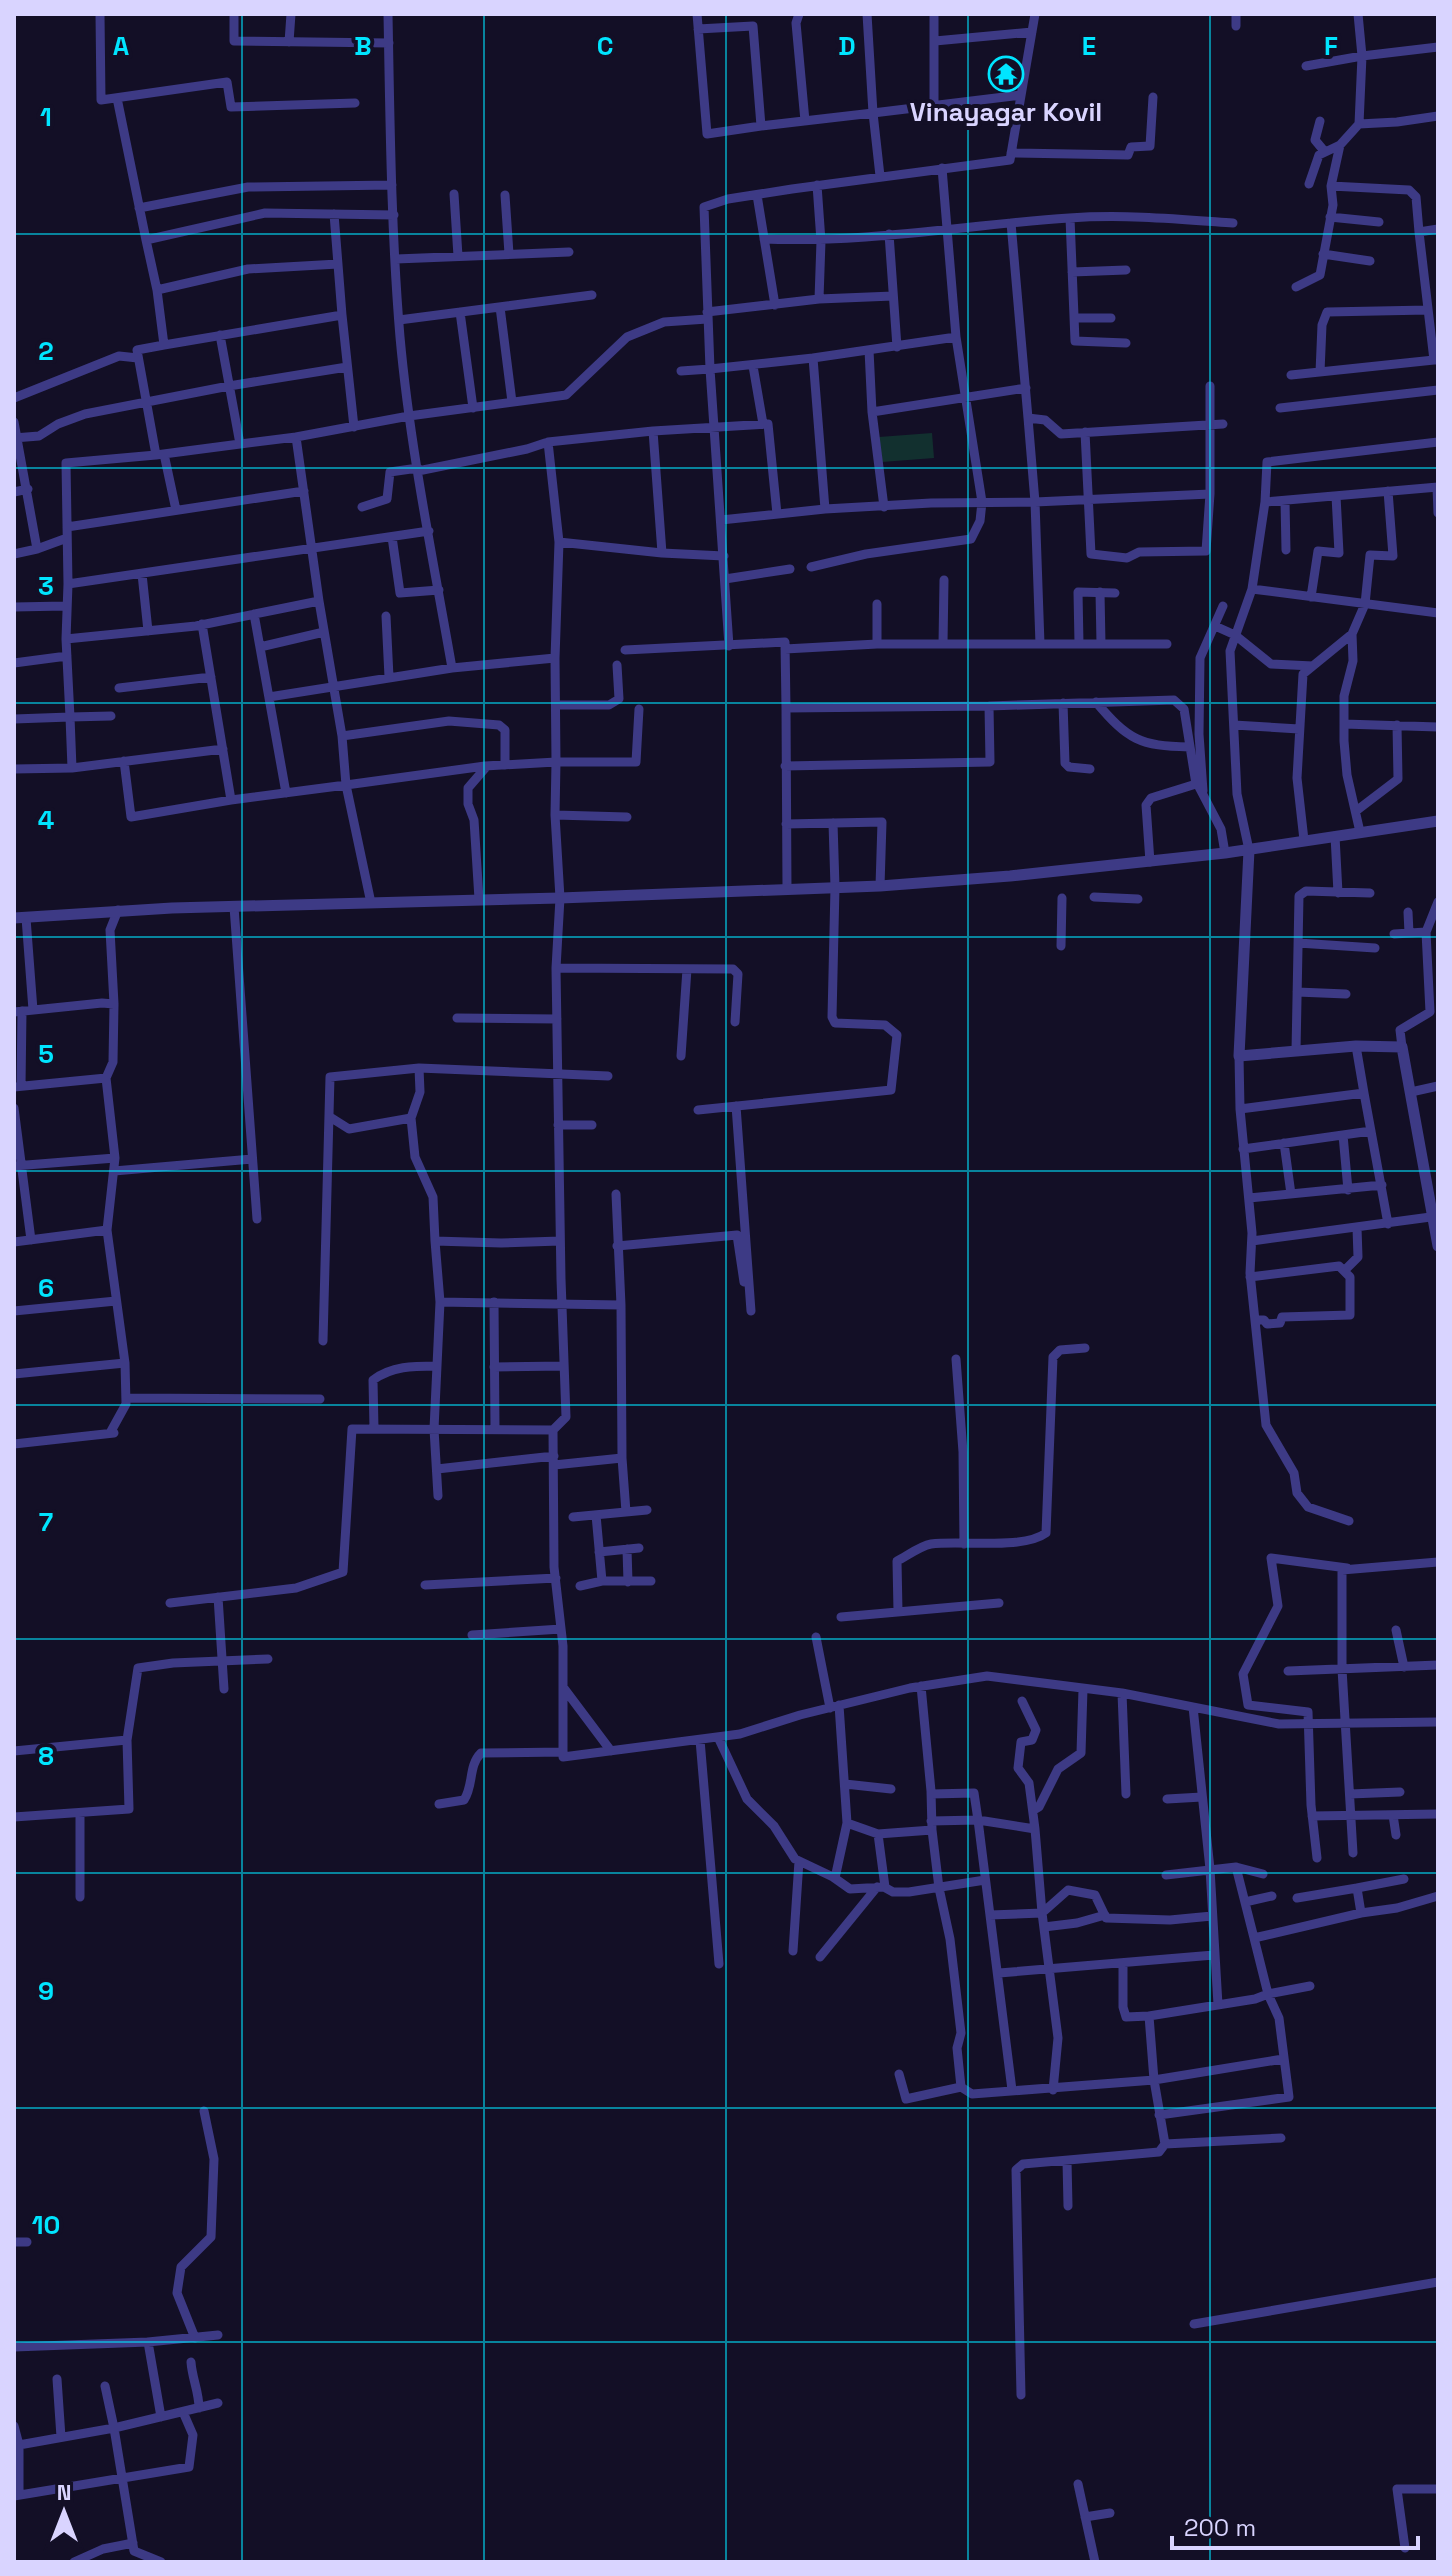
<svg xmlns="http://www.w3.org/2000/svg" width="1452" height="2576" font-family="'Space Grotesk',sans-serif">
  <rect width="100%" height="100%" fill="#130f26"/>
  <path fill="#12302f" d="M932,433L934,458L882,462L879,437Z"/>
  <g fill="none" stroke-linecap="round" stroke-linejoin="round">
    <path stroke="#3d3a85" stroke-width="9" d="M100,14L101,100L227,82L231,107L355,103
      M234,14V41L389,43
      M697,14L707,134L761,126
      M799,14L796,23L805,121
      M934,14V105
      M1035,14L1010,160L792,189L728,199L704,207L710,369L813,358L825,509L931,503L1035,502L1040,644
      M1236,14V26
      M1358,14L1362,56L1438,47
      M698,29L753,26L761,126L873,113L867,14
      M935,41L1032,32
      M289,42L291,14
      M117,98L146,240
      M1320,121L1315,140L1325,152
      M1359,124L1397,122L1438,116
      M1011,153L1128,155L1131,147L1150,146L1153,97
      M880,176L873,113L1021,95
      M1309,184L1319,155L1340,145
      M817,185L821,241L819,299
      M1331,186L1409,190L1416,197L1419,232
      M454,194L458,256
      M505,195L509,254
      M757,195L775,305
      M139,208L248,187L392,185
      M334,214L342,315L164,345L157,290L146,240L265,213L394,215
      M1330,217L1379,222
      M1070,218L1075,341L1126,343
      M1011,223L1028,418L1045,420L1061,434L1223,424
      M1438,229L1419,232L1434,360H1438
      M889,234L897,347
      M764,239C866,243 967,225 1069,218C1124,214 1178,219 1233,223
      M1323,254L1370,261
      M396,259L569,252
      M1072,272L1126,270
      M1296,287L1320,275L1333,205L1331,186L1340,145L1359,124L1362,56L1306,66
      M157,290L248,269L338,264
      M500,307L512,402
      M460,312L473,408
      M707,312L819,299L893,296
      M342,315L354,427
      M1074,318H1111
      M399,320L592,295
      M220,335L240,444L296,437
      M164,345L137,350L156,455L240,444
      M869,350L872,412L884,507
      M813,358L956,337
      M753,366L763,424
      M681,371L710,369L729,646
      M1320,372L1322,325L1327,312L1428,310
      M1291,375L1434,360
      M14,398L119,356L138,358
      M1280,408L1438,390
      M872,412L1026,388
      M1028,418L1035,502L1210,494
      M14,422L37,549L14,554
      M653,431L662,553
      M1085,432L1091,554L1127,558L1139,552L1206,551L1210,494V386
      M14,438L39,436L58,424L85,414L229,386L347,367
      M548,442L559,542L662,553L724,556
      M164,454L176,510
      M418,471L527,449L548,442L653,431L768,424L777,514
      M1437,487L1438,513
      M14,492L28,489
      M1285,501L1286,550
      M1265,502L1438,487
      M362,507L387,499L390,472L418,468
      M721,520L825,509
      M67,527L304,491
      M392,537L400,593L439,590
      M37,549L67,538
      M811,567L866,554L971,539L980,521L982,502L956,337L942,168
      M142,574L148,631
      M725,579L790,569
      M68,584L66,463L156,455
      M1252,589L1438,613
      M1100,592L1101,644
      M1311,597L1318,551L1339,553L1336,496
      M319,601L296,437L409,416L566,395L627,337L664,322L707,319
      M877,604V644
      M14,607L65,606
      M254,614L286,793
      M386,616L389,677
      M202,624L231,800
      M1215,626L1235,635L1271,664L1313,666
      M1352,634L1353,661L1344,696V741L1347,775L1360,832
      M66,639L196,626L319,601L342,736
      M943,644L944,580
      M1079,644L1078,592L1115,593
      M260,647L324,632
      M785,649L877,644H1167
      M625,650L785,642L786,708L989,706L990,762L785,766
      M555,658L559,542
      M14,663L67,656
      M452,668L555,658L556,762H636L639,709
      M119,688L211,677
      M269,697L452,668C433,559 410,448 400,337C391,230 390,122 388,14
      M1096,702C1128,740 1140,746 1189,747
      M1063,703L1065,763L1069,767L1090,769
      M556,705H609L619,699L617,665
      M989,706L1174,700L1184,709L1196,784L1151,798L1146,805L1150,862
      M786,708L787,889
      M111,716L70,717L66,639L68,584L429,531
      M14,719L70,717L72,768
      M1344,724L1438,727
      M1234,725L1299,729
      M124,761L131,817L231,800L346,785L371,903
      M14,769L72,768L223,749
      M1199,787L1221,829L1225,853
      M1203,791L1199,734L1200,658L1223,606
      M1356,811L1398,779L1397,725
      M555,815L627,817
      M786,824L882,822L880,886
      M1335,836L1338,893
      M1304,840L1297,778L1303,674L1352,634L1365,604L1370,555L1393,556L1388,491
      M1249,850L1237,794L1230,651L1252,589L1265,502L1267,462L1438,442
      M1094,897L1138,899
      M479,899L474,820L468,804V788L487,766
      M234,907L257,1219
      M1408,912L1409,933
      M26,918L33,1010
      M1394,934L1426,932
      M1298,943L1375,948
      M1061,946L1062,898
      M556,968L733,969L738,974L735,1022
      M1297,992L1346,994
      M114,1004L110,930L118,910
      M14,1012L102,1003L114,1004L113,1062L106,1078L14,1087
      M457,1018L557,1019
      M1402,1047L1400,1030L1430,1012L1426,932L1438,902
      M1296,1051L1299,896L1306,891L1370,893
      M681,1056L687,969
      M1239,1056L1240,1109L1252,1233L1250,1273L1266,1425L1294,1473L1297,1493L1308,1507L1349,1521
      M419,1068L420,1092L411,1118L415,1157L433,1197L435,1241
      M106,1078L115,1158L107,1230L125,1363L126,1404L110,1433
      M21,1086L22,1011
      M1411,1092L1438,1086
      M1364,1093L1388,1224
      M736,1106L751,1311
      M14,1108L31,1240
      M1240,1109L1364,1093L1356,1046
      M698,1110L891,1090L897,1035L885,1025L835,1023L832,1017L835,887L833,823
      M330,1117L349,1129L411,1118
      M558,1125H592
      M1343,1135L1348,1190
      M1284,1143L1291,1194
      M1243,1149L1371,1131
      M14,1166L115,1158
      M114,1171L252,1159
      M616,1194L621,1305L622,1458L626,1512
      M1249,1198L1382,1185
      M1252,1241L1438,1216
      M14,1242L107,1230
      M617,1246L737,1235L744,1282
      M1345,1270L1358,1257L1357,1228
      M1250,1277L1339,1266L1350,1277V1315L1282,1317L1280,1323L1267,1324L1264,1320H1255
      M440,1302L621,1305
      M494,1302L495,1429
      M14,1311L116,1301
      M323,1341L330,1077L419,1068L608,1076
      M956,1359L963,1452L964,1544
      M494,1367L564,1366
      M14,1374L125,1363
      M126,1398L320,1399
      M374,1429L373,1380C392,1366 413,1366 436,1366
      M553,1430L554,1567L563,1646V1757L740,1734L800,1715L910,1688L987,1676L1122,1693L1279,1724L1438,1722
      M14,1444L114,1433
      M554,1465L622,1458
      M437,1469L554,1456
      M438,1496L434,1429L440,1302L435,1241L501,1243L560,1241
      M596,1515L602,1581
      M573,1517L647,1510
      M627,1549L628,1582
      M599,1552L639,1548
      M425,1585L556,1578
      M580,1586L602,1581H651
      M218,1597L224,1689
      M170,1603L296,1588L343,1572L352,1429L553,1430L566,1417L561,1279L556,968L560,898L555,815L556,762L485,766L346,785L342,736L449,721L499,725L505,730V765
      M898,1612L897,1561C907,1556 920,1546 931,1544C961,1540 1023,1550 1046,1533L1053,1357L1060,1350L1085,1348
      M841,1617L999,1603
      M1396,1630L1404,1667
      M472,1635L561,1629
      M816,1637L830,1708
      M1288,1671L1438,1665
      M921,1686L931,1791L932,1830L939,1888L950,1939L961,2033L957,2048L961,2087L972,2094L1154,2080L1149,2016L1255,1999L1268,1994L1254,1938L1361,1913L1397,1908L1438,1896
      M563,1687L611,1751
      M1122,1693L1126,1794
      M1022,1701L1036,1730L1032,1740L1021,1742L1018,1768L1029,1783L1035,1829
      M1193,1707L1210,1869L1218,2005
      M718,1737L747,1799L774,1826L795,1859L833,1877L850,1889L884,1887L893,1892H909L985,1880
      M700,1740L719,1964
      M14,1751L127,1740
      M845,1784L891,1789
      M931,1794L974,1793L978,1820L1035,1829L1042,1913L1058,2038L1053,2090
      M1350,1794L1400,1792
      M1167,1799L1202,1797
      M439,1804L464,1800C474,1785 468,1766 481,1753L563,1752
      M1034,1810L1039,1807L1058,1769L1081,1753L1083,1689
      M80,1813V1897
      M1393,1815L1396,1835
      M1312,1816L1438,1814
      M14,1817L129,1809L127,1740L138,1668L173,1663L268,1659
      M931,1821L978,1820L1012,2090
      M847,1823L878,1834L932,1830
      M878,1834L885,1887
      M1353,1853L1342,1669V1570L1438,1562
      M1317,1858L1311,1805L1308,1712L1248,1705L1243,1674L1278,1606L1271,1558L1347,1568
      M1236,1867L1263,1874
      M1166,1875L1236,1867L1254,1938
      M835,1878L847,1823L839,1705
      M1297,1898L1357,1888
      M1245,1902L1272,1896
      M1361,1913L1357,1888L1404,1879
      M990,1915L1042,1913L1068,1890L1095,1895L1106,1918L1170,1920L1212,1916
      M1044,1927L1077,1923L1105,1915
      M793,1951L799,1861
      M820,1957L877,1887
      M1123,1963V2007L1126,2017L1149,2016
      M999,1973L1214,1955
      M899,2074L906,2099L961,2087
      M1159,2115L1289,2097L1279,2018L1268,1994L1310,1986
      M1165,2144L1281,2138
      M1067,2161L1068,2206
      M14,2242H27
      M1194,2324L1438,2282
      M195,2338L177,2293L181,2267L211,2237L214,2159L204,2111
      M148,2342L161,2417
      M14,2347L148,2342L218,2335
      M191,2362C192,2378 199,2392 199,2408
      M57,2379L61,2437
      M105,2386L114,2428L218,2403
      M1021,2395L1016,2170L1023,2164L1159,2152L1165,2144L1154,2080L1283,2059
      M14,2426L19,2445L114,2428L134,2551L161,2562
      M19,2445V2495
      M1078,2484L1095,2562
      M14,2496L189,2467L193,2435L183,2412
      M1085,2517L1110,2513
      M1405,2548L1397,2489H1438
      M74,2562L103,2549L133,2543"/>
    <path stroke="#3d3a85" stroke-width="11" d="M1249,850L1239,1056L1356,1046L1402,1047L1438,1246
      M14,918L172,908L560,898L880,886L1010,876L1225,853L1438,821"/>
  </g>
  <path fill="none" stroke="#00e5ff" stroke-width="2" stroke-opacity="0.55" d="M242,14V2562M484,14V2562M726,14V2562M968,14V2562M1210,14V2562M14,234H1438M14,468H1438M14,703H1438M14,937H1438M14,1171H1438M14,1405H1438M14,1639H1438M14,1873H1438M14,2108H1438M14,2342H1438"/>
  <defs>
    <g id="temple-ring" transform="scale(1.8)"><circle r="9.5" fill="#130f26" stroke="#00e5ff" stroke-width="1.5"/><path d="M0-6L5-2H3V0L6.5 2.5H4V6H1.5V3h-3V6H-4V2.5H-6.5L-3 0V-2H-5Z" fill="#00e5ff"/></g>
  </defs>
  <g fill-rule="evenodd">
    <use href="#temple-ring" x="1006" y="74"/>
  </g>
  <g text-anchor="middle" stroke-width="8" stroke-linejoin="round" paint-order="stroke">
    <g font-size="26" font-weight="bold" fill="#d9d4ff" stroke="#130f26">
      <text x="1006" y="121">Vinayagar Kovil</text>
    </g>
  </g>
  <g font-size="26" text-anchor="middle" font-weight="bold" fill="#00e5ff" stroke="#130f26" stroke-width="8" stroke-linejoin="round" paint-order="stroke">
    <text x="121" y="55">A</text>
    <text x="363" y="55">B</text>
    <text x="605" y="55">C</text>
    <text x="847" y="55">D</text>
    <text x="1089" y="55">E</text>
    <text x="1331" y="55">F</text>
    <text x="46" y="126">1</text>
    <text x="46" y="360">2</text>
    <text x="46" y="595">3</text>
    <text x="46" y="829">4</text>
    <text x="46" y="1063">5</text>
    <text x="46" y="1297">6</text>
    <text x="46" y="1531">7</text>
    <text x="46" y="1765">8</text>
    <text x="46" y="2000">9</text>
    <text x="46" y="2234">10</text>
  </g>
  <rect width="1452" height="2576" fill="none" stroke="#d9d4ff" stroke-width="32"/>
  <g transform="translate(64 2512)" stroke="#130f26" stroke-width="6" paint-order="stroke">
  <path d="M0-6L14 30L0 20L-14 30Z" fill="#d9d4ff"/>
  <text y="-12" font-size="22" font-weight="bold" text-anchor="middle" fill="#d9d4ff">N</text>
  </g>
  <path d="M1172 2536v12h246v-12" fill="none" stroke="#d9d4ff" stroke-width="4"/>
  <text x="1184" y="2536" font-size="24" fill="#d9d4ff" stroke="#130f26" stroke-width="6" paint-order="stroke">200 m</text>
</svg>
